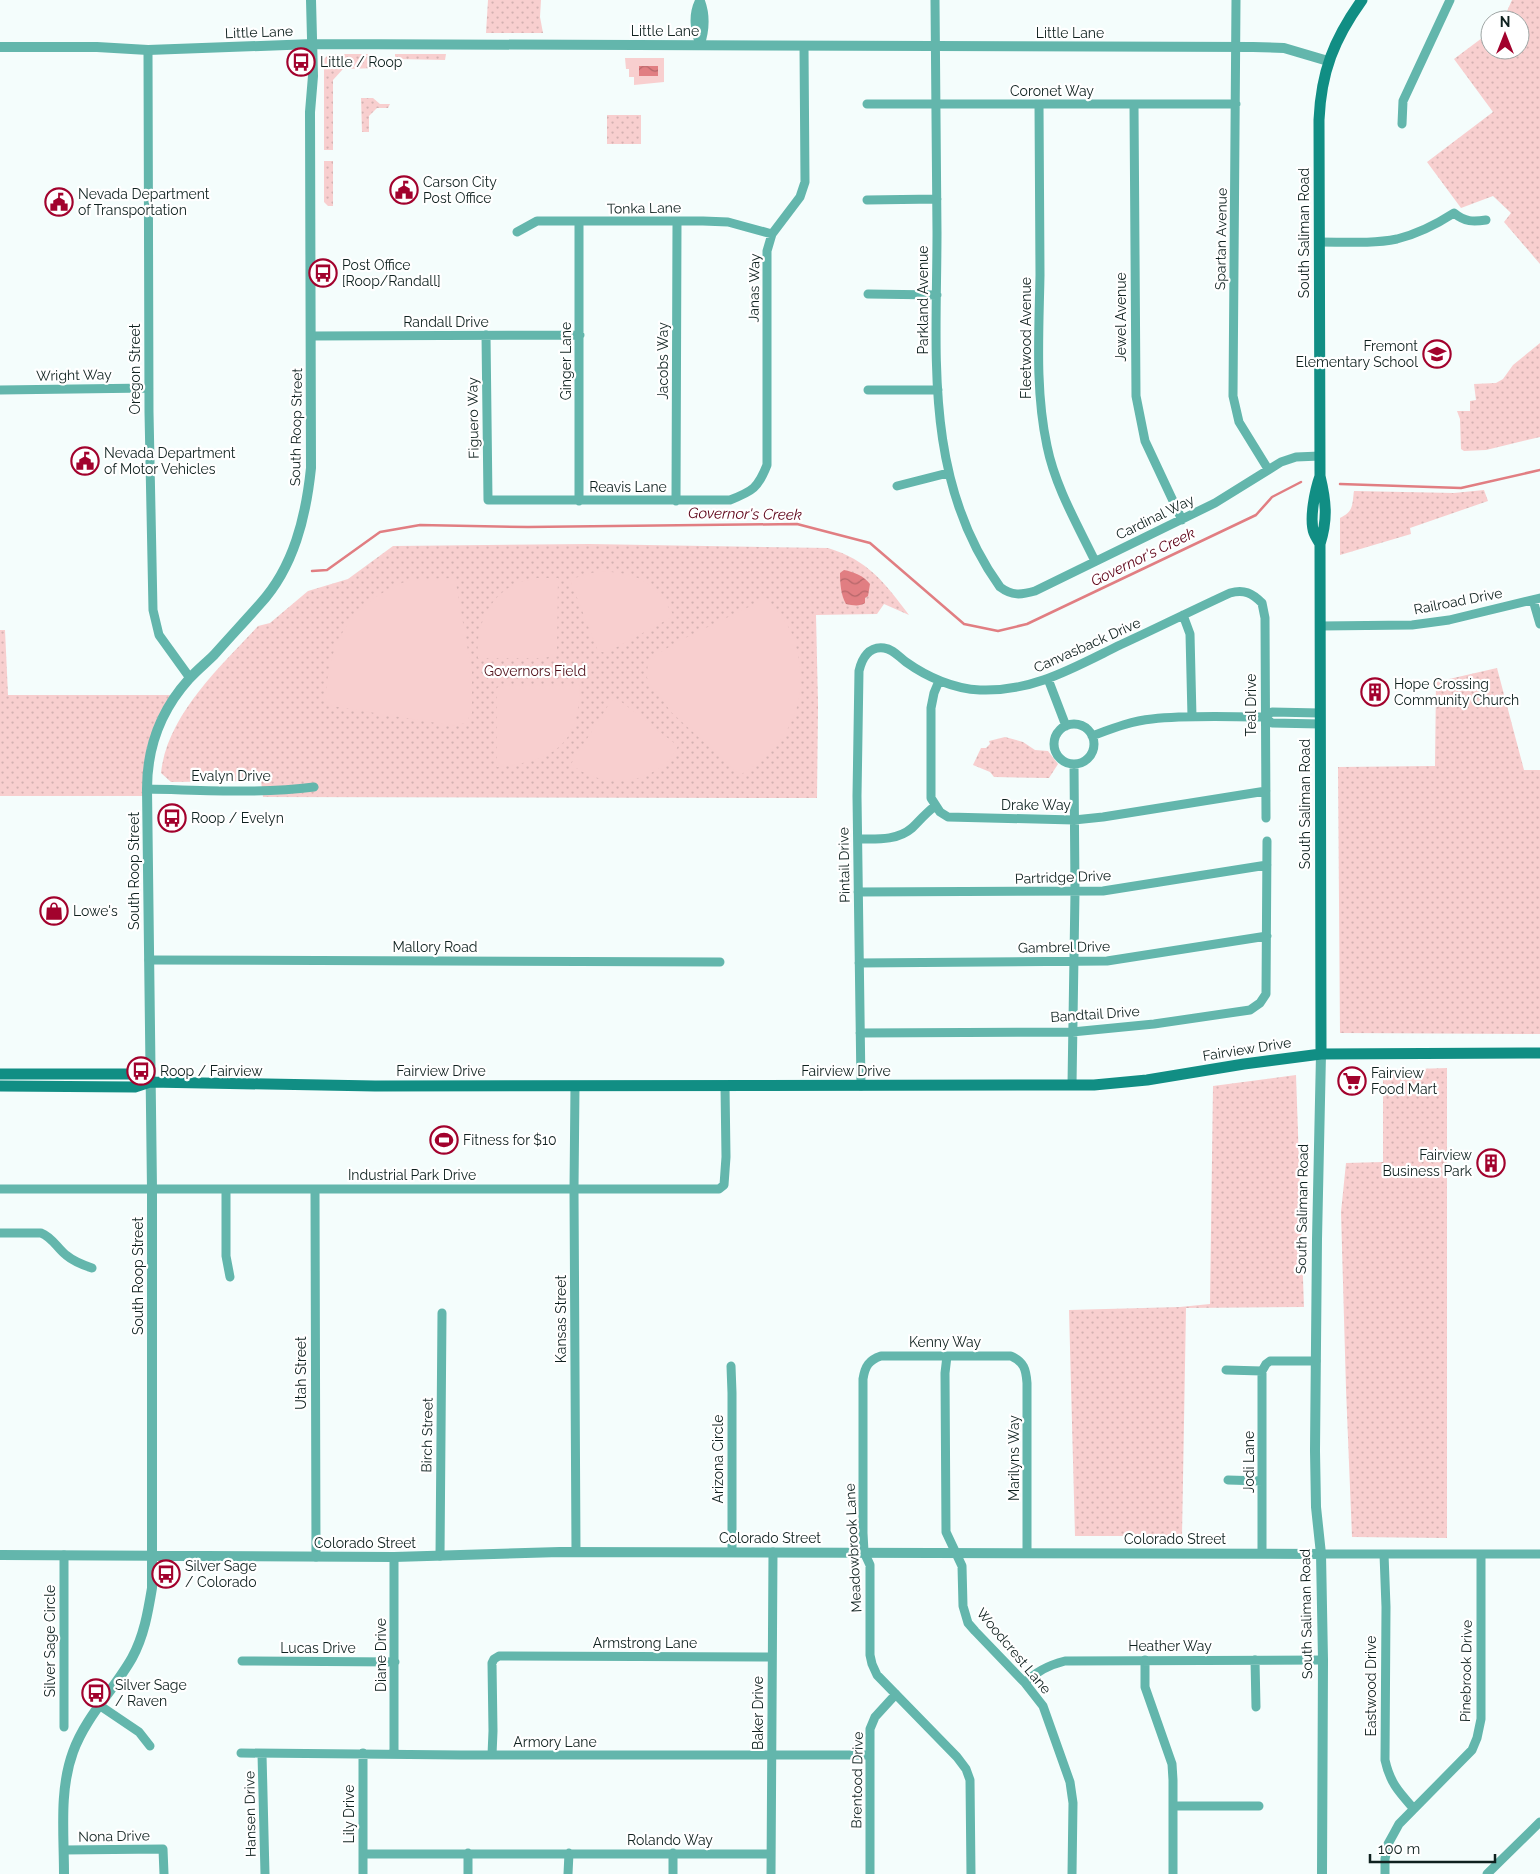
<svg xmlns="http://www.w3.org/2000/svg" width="1540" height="1874" font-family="Raleway,sans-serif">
  <defs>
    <pattern id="grass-dots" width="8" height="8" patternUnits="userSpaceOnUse" patternTransform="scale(1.25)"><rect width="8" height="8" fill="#f8cfcf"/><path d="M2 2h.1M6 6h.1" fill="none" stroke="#d3b1b1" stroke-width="1.8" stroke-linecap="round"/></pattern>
    <pattern id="water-waves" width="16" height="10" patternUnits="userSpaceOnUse" patternTransform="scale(1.25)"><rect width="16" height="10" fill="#e17e82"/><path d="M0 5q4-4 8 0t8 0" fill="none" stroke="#b5676a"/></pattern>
  </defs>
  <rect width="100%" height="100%" fill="#f4fdfc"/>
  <path fill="url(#grass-dots)" d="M488,0H541L540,17L543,33H486Z
    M1512,0H1540V264L1504,222L1511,213L1493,196L1461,208L1427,162L1493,112L1454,59L1490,32V50H1520V20H1503Z
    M331,54H374L380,61L381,68L343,69L333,80V150H324V59L328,55Z
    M395,54H446L445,60L395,59Z
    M361,98H373L380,104H390L388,108H377L369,116V132H362Z
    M607,115H641V144H607Z
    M324,161H333V206H328L324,202Z
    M1540,343V437L1486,450L1464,451L1461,449L1460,419L1457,411H1470V401L1476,400L1474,384L1496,383L1503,379L1513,365Z
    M1484,490L1488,501L1410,528L1411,534L1340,555V518C1354,511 1352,505 1354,491L1454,493Z
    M589,544L828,548C868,560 885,583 909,615L884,604L877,614L816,615L818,705L817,798L263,797L261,781L171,782L161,773C167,715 220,667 258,626L270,623L308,591L348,579L393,546Z
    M0,630H5L8,695H176L160,723L147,796H0Z
    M1497,668L1524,770H1540V1034L1340,1033L1338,767L1435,766L1436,682Z
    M1005,737L1023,742L1035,750L1048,751L1058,764L1049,778L994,777L990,772L973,765L981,748H986L990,744L989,741Z
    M1447,1068V1538L1352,1537L1346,1389L1341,1212L1346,1163L1383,1162V1070Z
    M1296,1075L1304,1307L1186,1308L1182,1536H1075L1069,1310L1180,1307L1210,1304L1213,1086Z"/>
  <path fill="#f8cfcf" d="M625,58H664V82L634,85V77H629V69H626Z
    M602,571C641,574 654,582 674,616L606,653L598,651L570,580L586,574Z
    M455,578L472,673V713L465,723L455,726L326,705C326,656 341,617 384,592C393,587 402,582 412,580C426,578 441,579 455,578Z
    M537,578H558L557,649L554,655L545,658H478C475,629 488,595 518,583C524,580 531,580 537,578Z
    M767,598C775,610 788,623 793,636C796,642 796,649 798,655C809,707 785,749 740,775L671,712L647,678L648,660L677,642Z
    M503,684L580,685C579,745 555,761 497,767V688Z
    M619,700L678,746C675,751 672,758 667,762C640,787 599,787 571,764L611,701Z"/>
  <path fill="url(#water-waves)" d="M639,66H658V76H639Z
    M844,570C854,572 864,576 870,584L868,596L865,598V603C859,607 852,605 846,604C841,595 840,584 840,573Z"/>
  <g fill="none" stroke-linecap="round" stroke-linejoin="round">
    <path stroke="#e17e82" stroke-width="2.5" d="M1340,484L1461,488L1540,470
      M312,571L327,570L380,532L420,525L528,527L797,524L870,543L964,624L998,631L1027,624L1256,515L1272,497L1301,482"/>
    <path stroke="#63b6ac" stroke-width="9" d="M935,0C936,77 937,154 937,232C937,355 923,480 1000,587C1012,596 1021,595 1035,591L1215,503L1281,462L1296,457L1320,456
      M1236,0L1233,396L1239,422L1268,469
      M700,45C695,30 692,15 700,0
      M700,45C705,30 706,15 700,0
      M148,50L149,412L153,610L159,635L190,678
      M867,104H1236
      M1039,104C1039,161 1040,218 1040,275C1039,332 1035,390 1047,446C1055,486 1077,524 1095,561
      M1134,105L1136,396L1145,441L1182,520
      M1402,124L1403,101L1450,0
      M867,200L937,199
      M517,232L537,221H703L728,222L772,234
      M1319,242C1345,242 1372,244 1397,239C1417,234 1437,224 1454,213C1465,222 1473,222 1486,220
      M868,294L937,295
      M486,335L488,500H730C753,491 758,488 767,465V251L772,234L800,197L805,182L804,46
      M311,336L580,335
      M0,390L149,388
      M868,390H938
      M897,486L948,473
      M579,501V222
      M676,501L677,222
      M1533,600L1540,624
      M1183,615L1190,634L1192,717
      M1321,626L1412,625L1449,620L1540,598
      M1048,679L1066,726
      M939,681L934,693L931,708V798L940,812L948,817L1074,820L1103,817L1266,791
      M1264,717L1272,723L1320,724
      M1054 744a20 20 0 1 1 40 0a20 20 0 1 1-40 0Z
      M1092,736C1111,729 1131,721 1152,719C1189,715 1227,717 1264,717L1272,712L1320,713
      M147,789C202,790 259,794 314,787
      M858,839C876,839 897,841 912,828C920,820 926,813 935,806
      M858,892L1103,891L1267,865
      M149,960L720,962
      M859,963L1107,961L1267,936
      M860,1033L1072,1032L1154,1024L1250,1010L1260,1003L1266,994L1267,841
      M1072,1085L1075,892L1074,764
      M575,1086L574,1189L576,1552
      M861,1086L857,796L859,671C862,658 869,646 884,648C893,649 899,657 906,662C927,677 954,689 980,690C1033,692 1073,668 1120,645C1157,628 1193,610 1230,593C1244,589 1252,593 1262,603L1265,618L1266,818
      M0,1189H719L724,1185L726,1157L725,1086
      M226,1189V1256L230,1277
      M315,1189L316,1557
      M0,1233H41C52,1237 57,1248 66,1255C73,1261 83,1265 92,1268
      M947,1356L945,1373L946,1532L962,1566L963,1606L968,1623L975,1631L1025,1683L1043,1706L1070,1782L1073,1803L1072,1874
      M731,1366L732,1393V1552
      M1226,1370L1262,1371
      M1228,1480L1262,1481
      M1262,1553V1371L1266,1364L1270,1361H1316
      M1321,1554H1540
      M1384,1554L1386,1607L1385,1760C1390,1783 1399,1792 1414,1809
      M440,1556L442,1313
      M394,1557V1753
      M1145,1660V1687L1172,1764L1173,1780V1874
      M1255,1660L1256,1707
      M242,1661L395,1662
      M1025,1683C1036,1671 1049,1665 1065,1661L1323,1660
      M99,1705L139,1732L150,1746
      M64,1727V1555
      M241,1753L461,1755H870
      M363,1753V1874
      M262,1754L265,1874
      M492,1755L493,1731L492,1663L494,1659L499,1656L772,1657
      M1173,1806H1259
      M64,1850L163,1849L164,1874
      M468,1853V1874
      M673,1853V1874
      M363,1854H771
      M568,1874L569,1853
      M771,1874L773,1552
      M870,1874V1729L875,1717L896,1694
      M971,1874L970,1780L966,1769L957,1757L877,1675L872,1664L870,1655V1565L864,1552L863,1533V1379C865,1366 869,1360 881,1356H1011C1024,1362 1026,1369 1027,1383V1553
      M1385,1874V1859L1388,1844L1393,1835L1399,1824L1472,1750L1477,1738L1481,1719V1554
      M1487,1874L1540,1822"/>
    <path stroke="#63b6ac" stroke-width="10" d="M0,47H97L148,50L313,44L1253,47L1284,48L1328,61
      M1321,1054L1317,1239L1315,1451L1316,1507L1321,1554L1323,1660L1322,1874
      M0,1555L394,1557L560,1552L1321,1554
      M64,1874C64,1834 59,1790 73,1752C86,1716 114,1690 132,1658C144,1636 148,1612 152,1588V1189L147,789C147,748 161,710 189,679C197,670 206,663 214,655C229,638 245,621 260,604C294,567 306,516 311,468L310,112L313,76L311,0"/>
    <path stroke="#118e84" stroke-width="11" d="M1320,476C1315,490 1309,519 1314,533C1315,536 1318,540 1320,544
      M1321,1054L1320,544C1328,519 1326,501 1320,476L1319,120C1321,72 1334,39 1362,0
      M0,1074H131L143,1077L150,1082
      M0,1086L135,1087L150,1082L375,1086L1094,1085L1147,1080L1244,1064L1321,1054L1540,1053"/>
  </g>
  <defs>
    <g id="bus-ring" transform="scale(1.4375)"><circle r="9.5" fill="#fff" stroke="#a2022d" stroke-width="1.5"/><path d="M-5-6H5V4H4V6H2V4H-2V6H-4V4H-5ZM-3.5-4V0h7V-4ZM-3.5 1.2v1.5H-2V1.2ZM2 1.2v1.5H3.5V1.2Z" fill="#a2022d"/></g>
    <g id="civic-ring" transform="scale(1.4375)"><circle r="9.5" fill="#fff" stroke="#a2022d" stroke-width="1.5"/><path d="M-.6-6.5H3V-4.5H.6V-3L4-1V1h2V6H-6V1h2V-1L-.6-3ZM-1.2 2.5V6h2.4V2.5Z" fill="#a2022d"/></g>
    <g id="school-ring" transform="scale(1.4375)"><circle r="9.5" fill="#fff" stroke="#a2022d" stroke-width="1.5"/><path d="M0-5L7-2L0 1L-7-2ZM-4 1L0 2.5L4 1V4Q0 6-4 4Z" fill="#a2022d"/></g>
    <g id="building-ring" transform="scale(1.4375)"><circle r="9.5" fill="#fff" stroke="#a2022d" stroke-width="1.5"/><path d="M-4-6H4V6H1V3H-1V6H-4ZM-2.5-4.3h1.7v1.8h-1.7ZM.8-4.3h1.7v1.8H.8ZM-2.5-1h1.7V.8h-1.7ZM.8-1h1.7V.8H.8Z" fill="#a2022d"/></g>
    <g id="shop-ring" transform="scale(1.4375)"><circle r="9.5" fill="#fff" stroke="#a2022d" stroke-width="1.5"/><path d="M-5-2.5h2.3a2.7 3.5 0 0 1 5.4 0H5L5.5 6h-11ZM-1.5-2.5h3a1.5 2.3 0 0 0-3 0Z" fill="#a2022d"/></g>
    <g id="supermarket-ring" transform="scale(1.4375)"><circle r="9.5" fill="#fff" stroke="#a2022d" stroke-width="1.5"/><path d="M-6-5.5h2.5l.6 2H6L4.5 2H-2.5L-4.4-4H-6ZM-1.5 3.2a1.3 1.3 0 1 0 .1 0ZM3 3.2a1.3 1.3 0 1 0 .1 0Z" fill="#a2022d"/></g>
    <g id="stadium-ring" transform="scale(1.4375)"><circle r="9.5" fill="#fff" stroke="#a2022d" stroke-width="1.5"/><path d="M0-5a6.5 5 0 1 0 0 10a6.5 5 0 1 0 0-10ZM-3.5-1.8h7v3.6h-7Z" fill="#a2022d"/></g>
  </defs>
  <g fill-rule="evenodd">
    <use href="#bus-ring" x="301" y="62"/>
    <use href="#civic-ring" x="404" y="190"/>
    <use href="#civic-ring" x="59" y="202"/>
    <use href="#bus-ring" x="323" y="273"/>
    <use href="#school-ring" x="1437" y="354"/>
    <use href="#civic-ring" x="85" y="461"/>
    <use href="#building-ring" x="1375" y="692"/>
    <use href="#bus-ring" x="172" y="818"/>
    <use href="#shop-ring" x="54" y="911"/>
    <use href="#bus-ring" x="141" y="1071"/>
    <use href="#supermarket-ring" x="1352" y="1081"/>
    <use href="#stadium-ring" x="444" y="1140"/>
    <use href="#building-ring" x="1491" y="1163"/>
    <use href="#bus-ring" x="166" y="1574"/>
    <use href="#bus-ring" x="96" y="1693"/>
  </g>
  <g text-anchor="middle" stroke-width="4.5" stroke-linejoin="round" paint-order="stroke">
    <g font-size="14" fill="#0f211f" stroke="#fff">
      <text x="665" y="36">Little Lane</text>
      <text transform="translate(259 32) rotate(-2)" y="5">Little Lane</text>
      <text x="1070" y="38">Little Lane</text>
      <text x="1052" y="96">Coronet Way</text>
      <text transform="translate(644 208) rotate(-1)" y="5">Tonka Lane</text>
      <text transform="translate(1304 233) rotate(-90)" y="5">South Saliman Road</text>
      <text transform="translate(1221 239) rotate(-89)" y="5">Spartan Avenue</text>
      <text transform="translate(754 288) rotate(-89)" y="5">Janas Way</text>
      <text transform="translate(923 300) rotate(-90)" y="5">Parkland Avenue</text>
      <text transform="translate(1121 317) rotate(-90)" y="5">Jewel Avenue</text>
      <text x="446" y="327">Randall Drive</text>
      <text transform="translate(1026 338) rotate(-90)" y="5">Fleetwood Avenue</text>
      <text transform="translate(566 361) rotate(-90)" y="5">Ginger Lane</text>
      <text transform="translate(663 361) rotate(-90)" y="5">Jacobs Way</text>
      <text transform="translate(135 369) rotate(-90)" y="5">Oregon Street</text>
      <text transform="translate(74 375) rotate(-1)" y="5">Wright Way</text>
      <text transform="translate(473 418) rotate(-91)" y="5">Figuero Way</text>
      <text transform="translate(296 427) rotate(-89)" y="5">South Roop Street</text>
      <text x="628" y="492">Reavis Lane</text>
      <text transform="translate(1155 517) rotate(-26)" y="5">Cardinal Way</text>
      <text transform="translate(1458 601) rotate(-11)" y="5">Railroad Drive</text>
      <text transform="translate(1087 645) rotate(-24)" y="5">Canvasback Drive</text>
      <text transform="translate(1251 705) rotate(-90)" y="5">Teal Drive</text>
      <text x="231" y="781">Evalyn Drive</text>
      <text transform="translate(1305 804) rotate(-90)" y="5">South Saliman Road</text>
      <text x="1036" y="810">Drake Way</text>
      <text transform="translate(844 865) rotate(-91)" y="5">Pintail Drive</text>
      <text transform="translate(134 871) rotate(-90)" y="5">South Roop Street</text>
      <text transform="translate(1063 877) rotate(-2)" y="5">Partridge Drive</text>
      <text x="435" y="952">Mallory Road</text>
      <text transform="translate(1064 947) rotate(-1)" y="5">Gambrel Drive</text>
      <text transform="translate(1095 1014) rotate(-4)" y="5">Bandtail Drive</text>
      <text transform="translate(1247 1049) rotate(-9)" y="5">Fairview Drive</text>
      <text x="441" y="1076">Fairview Drive</text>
      <text x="846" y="1076">Fairview Drive</text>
      <text x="412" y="1180">Industrial Park Drive</text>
      <text transform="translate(1302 1209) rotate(-89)" y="5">South Saliman Road</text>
      <text transform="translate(138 1276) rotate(-90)" y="5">South Roop Street</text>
      <text transform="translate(561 1319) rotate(-90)" y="5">Kansas Street</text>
      <text x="945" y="1347">Kenny Way</text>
      <text transform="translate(301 1373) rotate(-90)" y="5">Utah Street</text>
      <text transform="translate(427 1435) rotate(-89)" y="5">Birch Street</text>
      <text transform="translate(1014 1458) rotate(-90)" y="5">Marilyns Way</text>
      <text transform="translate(718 1459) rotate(-90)" y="5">Arizona Circle</text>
      <text transform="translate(1249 1462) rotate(-90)" y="5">Jodi Lane</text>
      <text x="770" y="1543">Colorado Street</text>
      <text x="1175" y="1544">Colorado Street</text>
      <text x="365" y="1548">Colorado Street</text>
      <text transform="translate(853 1548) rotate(-93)" y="5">Meadowbrook Lane</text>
      <text transform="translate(1306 1614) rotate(-91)" y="5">South Saliman Road</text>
      <text transform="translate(50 1641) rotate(-90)" y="5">Silver Sage Circle</text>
      <text x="645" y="1648">Armstrong Lane</text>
      <text x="1170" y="1651">Heather Way</text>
      <text x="318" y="1653">Lucas Drive</text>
      <text transform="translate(1014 1651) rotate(50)" y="5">Woodcrest Lane</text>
      <text transform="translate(381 1655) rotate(-90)" y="5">Diane Drive</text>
      <text transform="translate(1466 1671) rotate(-89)" y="5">Pinebrook Drive</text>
      <text transform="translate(1371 1686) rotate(-90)" y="5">Eastwood Drive</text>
      <text transform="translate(758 1713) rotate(-90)" y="5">Baker Drive</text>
      <text x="555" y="1747">Armory Lane</text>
      <text transform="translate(857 1780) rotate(-89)" y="5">Brentood Drive</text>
      <text transform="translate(250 1814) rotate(-91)" y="5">Hansen Drive</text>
      <text transform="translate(349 1814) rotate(-90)" y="5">Lily Drive</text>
      <text transform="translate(114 1836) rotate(-1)" y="5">Nona Drive</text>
      <text x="670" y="1845">Rolando Way</text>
    </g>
    <g font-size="14" fill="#0f211f" stroke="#fff" text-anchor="start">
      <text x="320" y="67">Little / Roop</text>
      <text x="423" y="187">Carson City<tspan x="423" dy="16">Post Office</tspan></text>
      <text x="78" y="199">Nevada Department<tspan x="78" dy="16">of Transportation</tspan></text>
      <text x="342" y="270">Post Office<tspan x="342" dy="16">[Roop/Randall]</tspan></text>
      <text x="1418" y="351" text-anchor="end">Fremont<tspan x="1418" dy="16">Elementary School</tspan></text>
      <text x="104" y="458">Nevada Department<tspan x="104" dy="16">of Motor Vehicles</tspan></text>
      <text x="1394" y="689">Hope Crossing<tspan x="1394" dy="16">Community Church</tspan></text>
      <text x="191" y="823">Roop / Evelyn</text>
      <text x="73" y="916">Lowe's</text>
      <text x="160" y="1076">Roop / Fairview</text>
      <text x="1371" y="1078">Fairview<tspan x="1371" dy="16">Food Mart</tspan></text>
      <text x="463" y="1145">Fitness for $10</text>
      <text x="1472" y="1160" text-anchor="end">Fairview<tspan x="1472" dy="16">Business Park</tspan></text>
      <text x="185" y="1571">Silver Sage<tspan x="185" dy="16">/ Colorado</tspan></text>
      <text x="115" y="1690">Silver Sage<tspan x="115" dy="16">/ Raven</tspan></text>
    </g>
    <g font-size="14" fill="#50111a" stroke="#fff">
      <text x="535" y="676">Governors Field</text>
    </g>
    <g font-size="15" font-style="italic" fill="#5c0015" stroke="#fff">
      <text transform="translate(745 514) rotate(1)" y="5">Governor's Creek</text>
      <text transform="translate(1143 557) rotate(-26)" y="5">Governor's Creek</text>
    </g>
  </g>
  <g transform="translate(1505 35)"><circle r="24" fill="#ffffff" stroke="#9fa6a5"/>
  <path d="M0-4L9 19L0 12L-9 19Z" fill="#a2022d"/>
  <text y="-8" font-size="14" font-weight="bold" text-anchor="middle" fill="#0f211f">N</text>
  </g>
  <path d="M1370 1854v8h125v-8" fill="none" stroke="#0f211f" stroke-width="2.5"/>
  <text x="1378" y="1854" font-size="15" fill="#0f211f" stroke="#ffffff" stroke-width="4" paint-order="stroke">100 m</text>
</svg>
